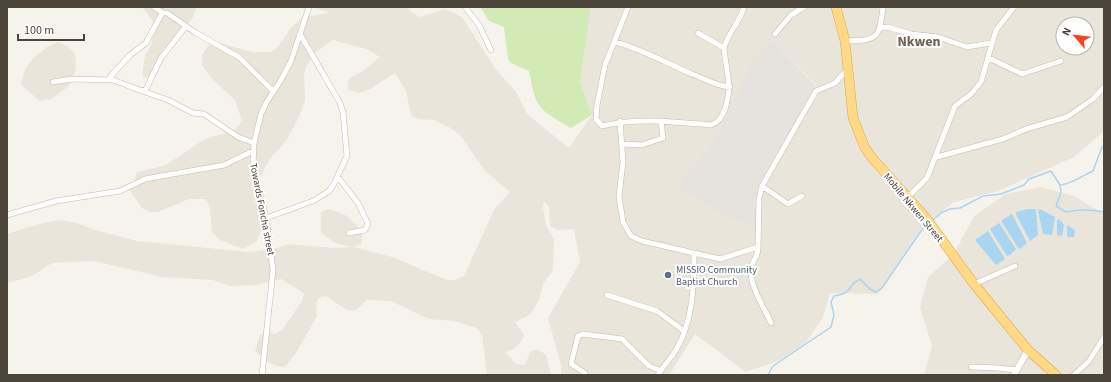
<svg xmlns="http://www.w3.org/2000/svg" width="1111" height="382" font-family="'Source Sans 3',sans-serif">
  <rect width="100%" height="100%" fill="#f6f3ec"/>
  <path fill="#eae5da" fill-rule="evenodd" d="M142,7H197L193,17L166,51L151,79L142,76L145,56L151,45L155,28L153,21Z
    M312,7H409L410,11L420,17L445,9L462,17L495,68L516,92L528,115L569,148L592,115L580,82L591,7H1104V131L1074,157L998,191L954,202L921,228L878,294L830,293L823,317L805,344L778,361L746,372L695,334L669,375H561V365L548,318L580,262L574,229L557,230L550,226L549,207L544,201L543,208L546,225L554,239L553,270L543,284L539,300L530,315L515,322L524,335L521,342L514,349L505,352L516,364L525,365L530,352L537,349L542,352L546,355L551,375H487L482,335L477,328L454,321L429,319L391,301L367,300L355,311L347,310L326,296L318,298L316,305L317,316L296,353L285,367L277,366L269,363L255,351L260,335L268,332L275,334L282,330L302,301L304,293L281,279L257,285L230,286L213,280L162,277L94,261L52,263L32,276L7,283V234L43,223L60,220L77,223L92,229L137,241L249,252L273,249L289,244L335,248L352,247L335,243L321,233V212L330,209L347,216L362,231V243L354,247L392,257L447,280H455L464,276L494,210L510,192L485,171L461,136L449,127L434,120L418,119L411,116L406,91L395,73L370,89L359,93L348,90V82L351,77L362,72L380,57L366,49L333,40L316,52L306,67L304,75L305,100L299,117L287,140L270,159L257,183L266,218L257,241L243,249L220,240L212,232L210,208L206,199H189L158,212H150L142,208L130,191L137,172L166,165L205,139L235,130L242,121L235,100L212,79L202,65V55L206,48L213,43H221L252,52H270L277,48L291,28L303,17L330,13ZM1063,24H1087V48H1063ZM772,40L818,87L810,95L757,189L755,200L757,228L696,162L718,133Z
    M58,42L67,46L75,53L76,69L69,86L51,99L40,101L21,85L25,70L33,58L47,47Z
    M1040,187L1074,196L1104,214V375H924L932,346L920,307L928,277L954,254L974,216L1006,194Z"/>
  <path fill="#e6e2dd" d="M772,40L818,88L810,95L757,189L755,200L757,228L725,216L677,187L718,133L756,55Z"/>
  <path fill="#d2eab5" d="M480,7H591L580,82L592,115L571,128C539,109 536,110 529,71L511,63L508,59L504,27L489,21Z"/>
  <path fill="#a9d4f2" d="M1028,209H1036L1038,235L1030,241L1016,214V212Z
    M1040,209L1055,217L1052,235L1043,234L1038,211Z
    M1012,214L1026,241V244L1020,249L1018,248L1002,222V220Z
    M1059,219L1064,225L1062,236L1057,235V221Z
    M999,223L1016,249L1010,255L1007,256L990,229Z
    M1067,225L1075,230L1074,237H1067Z
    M988,231L1005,259L996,265L975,240Z"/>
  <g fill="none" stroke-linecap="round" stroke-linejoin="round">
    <path stroke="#a9d4f2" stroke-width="1.5" d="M1060,185L1061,192L1056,206L1066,212C1080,209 1090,209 1104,212
      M932,221L941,213L950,209L960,208L983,196L1001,194L1024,185L1029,179L1051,171L1060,185C1069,185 1084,175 1093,171L1102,147H1104
      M768,375L773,366L831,327L834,315L831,302L834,296C854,293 846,286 860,279L871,290L876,292L882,288L923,228L927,224"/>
    <g stroke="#c2bbae" stroke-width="6">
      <path id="minor" d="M154,7L163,13
        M465,7L479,25L491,50
        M628,7L605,65L597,105L596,119L602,126C638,117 675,122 711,125C719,122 722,117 725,109C733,84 726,73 724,48C728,33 740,22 744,7
        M186,26L161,58L146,89L142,91L113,80L110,77L130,55L146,43L161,15L163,13H167L196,33L239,57L273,91
        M881,28L888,27L911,34L938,37L967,47L991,43
        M698,33L724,48
        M775,34L791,15L804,7
        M845,41C878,40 879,40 883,7
        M615,42C642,49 666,63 692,74C706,79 715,86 730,87
        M989,58L1022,74L1061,61
        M53,82L72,79L113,80
        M142,91L168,100L193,113L204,114L238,137L254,143
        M620,121L623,162L619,196L623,222L631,236L642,241L720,259L758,247L759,199L762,186L816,91L835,83L847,70
        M622,144L642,145L663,138L661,121
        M937,157L1003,139L1026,129L1067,117L1093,99L1104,87
        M338,177L358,203L368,224L365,230L349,233
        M762,186L788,204L802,196
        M908,197L927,178L955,106L971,94L981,82L996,30L1014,7
        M7,215L56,201L120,191L145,179L224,165L253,151
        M266,218L313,201L329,191L334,184L347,156L343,112L340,103L300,34
        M758,247C759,257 750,262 751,271C751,289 764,307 771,323
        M974,284L1015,266
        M607,295L657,311L684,331
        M971,367L998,368L1017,370
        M585,373L571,364L578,336L583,334L622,339L649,366L661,371
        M262,375L273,270L266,218L253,164L254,143L261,114L266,103L281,80L291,61L309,7
        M658,375C663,366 671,358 676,350C693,321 694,286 694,254
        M1074,375L1089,361L1104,337"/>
    </g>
    <g stroke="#c2bbae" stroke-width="7">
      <path id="tertiary" d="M1014,375L1028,350"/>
    </g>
    <g stroke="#e0a43c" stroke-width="10">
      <path id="trunk" d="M836,7L845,41L853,118L865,148L873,159L926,218L974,284L1028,350L1056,375"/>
    </g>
    <use href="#minor" stroke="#fff" stroke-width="5"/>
    <use href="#tertiary" stroke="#fff" stroke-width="6"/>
    <use href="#trunk" stroke="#ffd985" stroke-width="9"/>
  </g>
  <circle fill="#5c6f8a" stroke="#fff" stroke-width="1.5" cx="668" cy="275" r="4"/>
  <g text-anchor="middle" stroke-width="4" stroke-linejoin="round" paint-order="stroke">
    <g font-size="10" fill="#4b4439" stroke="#fff">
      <text transform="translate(914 207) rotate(50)" y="4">Mobile Nkwen Street</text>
      <text transform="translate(263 209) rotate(79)" y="4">Towards Foncha street</text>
    </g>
    <g font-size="10" fill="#4e5e75" stroke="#fff" text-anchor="start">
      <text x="676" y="273">MISSIO Community<tspan x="676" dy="12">Baptist Church</tspan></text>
    </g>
    <g font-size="14" font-weight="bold" fill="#6e6250" stroke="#fff">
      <text x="919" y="46">Nkwen</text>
    </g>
  </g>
  <rect width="1111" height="382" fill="none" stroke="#4b4439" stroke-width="16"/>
  <g transform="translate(1075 36) rotate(298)"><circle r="19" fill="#ffffff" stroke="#b7b4b0"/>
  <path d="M0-3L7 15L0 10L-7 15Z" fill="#fc3f1d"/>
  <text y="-6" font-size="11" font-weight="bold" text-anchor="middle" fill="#4b4439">N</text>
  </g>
  <path d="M18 34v6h66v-6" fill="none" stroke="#4b4439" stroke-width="2"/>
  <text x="24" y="34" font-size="12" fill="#4b4439" stroke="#ffffff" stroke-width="3" paint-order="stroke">100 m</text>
</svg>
